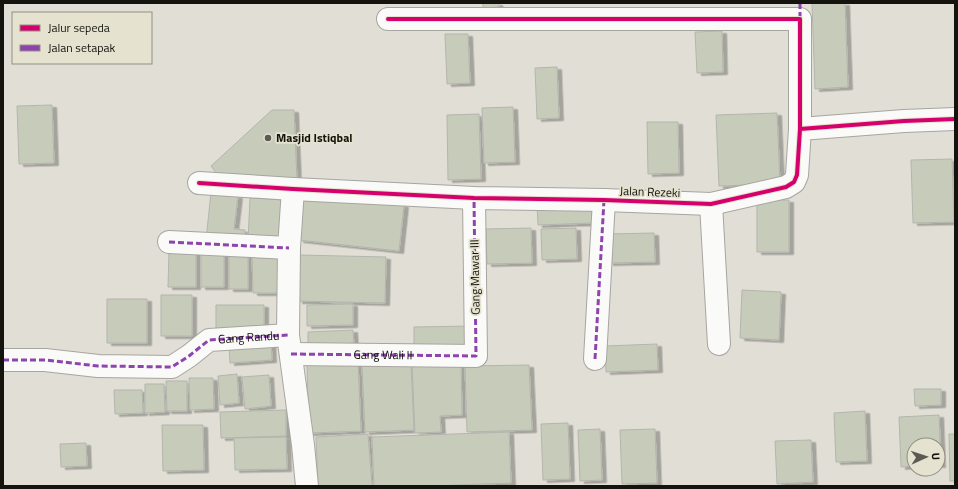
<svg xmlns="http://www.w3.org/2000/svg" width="958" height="489" font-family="'Titillium Web',sans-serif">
  <defs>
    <filter id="shadow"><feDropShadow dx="4.5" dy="2.5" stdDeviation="0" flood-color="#0004"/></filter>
  </defs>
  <rect width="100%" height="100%" fill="#e0ded5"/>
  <path fill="#c7ccba" stroke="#b4b5ad" filter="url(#shadow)" d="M483,3H498L499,7L483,8Z
    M812,3H845L848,87L815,89Z
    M722,31L723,72L697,73L695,32Z
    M445,34H468L470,83L447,84Z
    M557,67L559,118L537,119L535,68Z
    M52,105L54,163L19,164L17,106Z
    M513,107L515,162L484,163L482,108Z
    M272,110H294L297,181H222L211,166Z
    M777,113L780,184L719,186L716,115Z
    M479,114L481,179L448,180L447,115Z
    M647,122H678L679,173L648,174Z
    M952,159L954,222L913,223L911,160Z
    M211,192L238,196L234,229L245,230L244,244L206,240Z
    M304,194L404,205L399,251L299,240Z
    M250,198L284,200L281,243L248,241Z
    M757,200H789V252H757Z
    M592,202V223L538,225L537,204Z
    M531,228L532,263L487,264L486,229Z
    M576,228L577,259L542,260L541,229Z
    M654,233L655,262L609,263L607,234Z
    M169,251H196V287H168Z
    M224,251V287H201V252Z
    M252,251H279V293H253Z
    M229,253H248V289H229Z
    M299,255L386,257L385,303L298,301Z
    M742,290L781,292L779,340L740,338Z
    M161,295H192V336H161Z
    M107,299H147V343H107Z
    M353,304V325L307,326V305Z
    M216,305H264V330H216Z
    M471,326V350L414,352V327Z
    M353,330L354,347L308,348V332Z
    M271,341L272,360L230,363L229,344Z
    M657,344L658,370L606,372L605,346Z
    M358,362L361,431L309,433L307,364Z
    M411,363L414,430L365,432L362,365Z
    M461,363L462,415L440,416L441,432L415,433L412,364Z
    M529,365L532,430L467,432L465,366Z
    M237,374L239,403L220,405L218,376Z
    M269,375L271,406L245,409L242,377Z
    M189,378H213L214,409L190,410Z
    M166,381H187V411H167Z
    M145,384H164L165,412L145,413Z
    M914,389H941V405L915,406Z
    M114,390H142L143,413L115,414Z
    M286,410V436L221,438L220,412Z
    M865,411L867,461L836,462L834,413Z
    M939,415L941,465H938V445H914V466L901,467L899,417Z
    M568,423L570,479L543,480L541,424Z
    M162,425H203L204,470L163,471Z
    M600,429L602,480L580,481L578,430Z
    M655,429L657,483L622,484L620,430Z
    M509,432L511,483L426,486H374L372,437Z
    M368,434L372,486H318L316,437Z
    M949,434H955V481H950Z
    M286,437L287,469L235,470L234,438Z
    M811,440L813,482L777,484L775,441Z
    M86,443L87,466L61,467L60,444Z"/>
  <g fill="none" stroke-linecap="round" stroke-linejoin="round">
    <g stroke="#a7a59f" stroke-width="24">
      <g id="minor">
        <path d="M388,19H800V129"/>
        <path d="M199,183L293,189L474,198L604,200L711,204L786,187L794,182L797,175L800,129L904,121L955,119"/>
        <path d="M293,189L289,248L288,335L303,445L307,486"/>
        <path d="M711,204L719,344"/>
        <path d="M169,242L289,248"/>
        <path id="s1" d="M291,354L476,356L474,198"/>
        <path d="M595,359L604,200"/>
        <path id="s2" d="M3,360H45L98,366L172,367L189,356L209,340L288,335"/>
      </g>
    </g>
    <use href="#minor" stroke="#fafaf9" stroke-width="22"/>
    <path stroke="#8e44ad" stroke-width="3" stroke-dasharray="6 3" stroke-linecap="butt" d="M800,3V19
      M169,242L289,248
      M291,354L476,356L474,198
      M595,359L604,200
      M3,360H45L98,366L172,367L189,356L209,340L288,335"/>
    <g stroke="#e5e2d0" stroke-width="6">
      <path id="cycleway" d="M388,19H800V129
        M199,183L293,189L474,198L604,200L711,204L786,187L794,182L797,175L800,129L904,121L955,119"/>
    </g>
    <use href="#cycleway" stroke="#d6006c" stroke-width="4"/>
  </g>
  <circle fill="#5b5a53" stroke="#e5e2d0" stroke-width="1.5" cx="268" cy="138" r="4"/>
  <g text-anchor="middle" stroke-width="3.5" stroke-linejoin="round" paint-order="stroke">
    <g font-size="12" font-weight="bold" fill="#14130d" stroke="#e5e2d0" text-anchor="start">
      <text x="276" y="142">Masjid Istiqbal</text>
    </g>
    <g font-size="12" fill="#14130d" stroke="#e5e2d0">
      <text transform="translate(650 192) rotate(2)" y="4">Jalan Rezeki</text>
      <text transform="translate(475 277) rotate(-91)" y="4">Gang Mawar III</text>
      <text dy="4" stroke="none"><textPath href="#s2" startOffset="255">Gang Randu</textPath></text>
      <text dy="4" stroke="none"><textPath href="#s1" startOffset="92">Gang Wali II</textPath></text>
    </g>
  </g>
  <rect width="958" height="489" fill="none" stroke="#14130d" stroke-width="8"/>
  <rect x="12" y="12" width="140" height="52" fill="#e5e2d0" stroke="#918f82"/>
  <rect x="20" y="25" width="20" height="6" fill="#d6006c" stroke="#918f82"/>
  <text x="48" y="32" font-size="12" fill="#14130d">Jalur sepeda</text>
  <rect x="20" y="45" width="20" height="6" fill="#8e44ad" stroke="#918f82"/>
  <text x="48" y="52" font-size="12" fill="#14130d">Jalan setapak</text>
  <g transform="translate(926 457) rotate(87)"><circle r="19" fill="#e5e2d0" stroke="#918f82"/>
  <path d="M0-3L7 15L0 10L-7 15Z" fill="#5b5a53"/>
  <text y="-6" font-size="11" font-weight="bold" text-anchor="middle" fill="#14130d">U</text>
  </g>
</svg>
